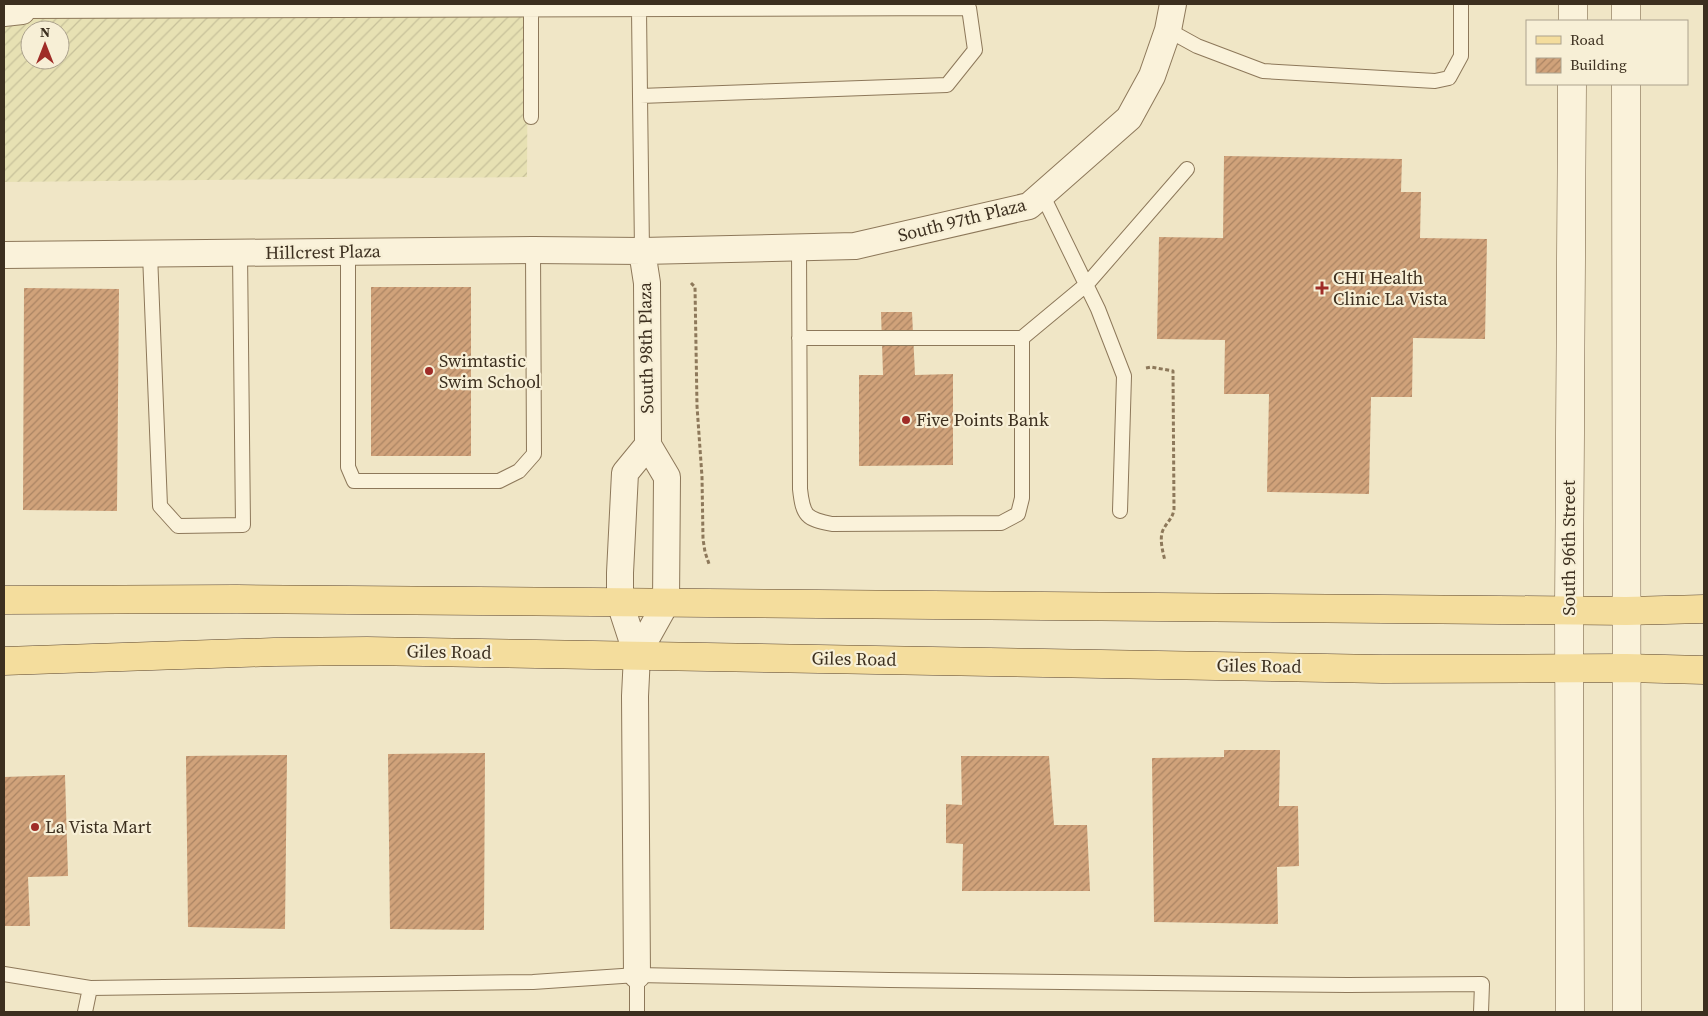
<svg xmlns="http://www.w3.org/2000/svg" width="1708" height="1016" font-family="'Source Serif 4',serif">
  <defs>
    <pattern id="farmland-furrows" width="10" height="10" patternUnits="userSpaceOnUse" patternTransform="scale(1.25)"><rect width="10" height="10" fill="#e7e1b3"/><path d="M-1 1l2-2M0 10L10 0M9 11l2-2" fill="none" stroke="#c7c19a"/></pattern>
    <pattern id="building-hatch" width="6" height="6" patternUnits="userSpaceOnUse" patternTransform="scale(1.25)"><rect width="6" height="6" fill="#d0a27a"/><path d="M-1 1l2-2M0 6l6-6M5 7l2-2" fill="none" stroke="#aa8463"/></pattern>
  </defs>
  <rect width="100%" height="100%" fill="#f0e6c6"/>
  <path fill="url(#farmland-furrows)" fill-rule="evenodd" d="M4,4H528L527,177L4,182ZM30,30H60V60H30Z"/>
  <path fill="url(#building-hatch)" d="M1224,156L1402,159L1401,192H1421L1420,238L1487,239L1485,339L1413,338L1412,397H1371L1369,494L1267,492L1269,394H1224L1225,340L1157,339L1159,237L1223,238Z
    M371,287H471V456H371Z
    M24,288L119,289L117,511L23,510Z
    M881,312H912L915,375L953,374V465L859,466V375H883Z
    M1224,750H1280L1279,806H1298L1299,866L1277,867L1278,924L1154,922L1152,758L1224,757Z
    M485,753L484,930L390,929L388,754Z
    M287,755L285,929L188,927L186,756Z
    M961,756H1049L1054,825H1087L1090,891H962L963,844L946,843V804L962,805Z
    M65,775L68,876L28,877L30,926H4V777Z"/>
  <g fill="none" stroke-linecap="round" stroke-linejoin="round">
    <g stroke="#8d785a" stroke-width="16">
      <path id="lane" d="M531,10V117
        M22,11L969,8L975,50L947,85L640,96L639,10
        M1168,30L1197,46L1263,71L1435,81L1449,78L1461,56V4
        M640,96L642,251
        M1042,194L1098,309L1124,376L1120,511
        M799,247L800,489C803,516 806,519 832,524L1001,523L1018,514L1022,498V338
        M348,252V467L354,481H499L519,471L534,454L533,250
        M150,254L160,506L178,526L243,525L240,253
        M799,338H1022L1087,284L1187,169
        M4,974L90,988L533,982L637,975L889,980L1348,985L1482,984L1481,1012
        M637,975V1012
        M85,1012L90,988"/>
    </g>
    <g stroke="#8d785a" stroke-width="28">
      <path id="street" d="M4,13L22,11V4
        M4,255L533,250L642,251L855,246L1029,206L1129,118L1152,76L1168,30L1173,4
        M637,655L666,603L667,477L648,445L647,283L642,251
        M637,975L635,696L637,655L620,603V573L625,473L648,445"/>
    </g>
    <g stroke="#6f583d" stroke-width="29">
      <path id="secondary" d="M1626,4V21
        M1573,21V4
        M1626,84L1627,1012
        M1570,1012L1569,609L1572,84"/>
    </g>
    <g stroke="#5b452f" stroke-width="29">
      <path id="primary" d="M4,600L237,599L1626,611L1704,609
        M4,661L274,652L367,651L1382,669L1626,668L1704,670"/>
    </g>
    <path stroke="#8d785a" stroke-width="3" stroke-dasharray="4 2.5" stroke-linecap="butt" d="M691,283L695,287L697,406L702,477L703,539L705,552L709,564
      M1146,368L1151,367L1173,371L1174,509C1173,518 1167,522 1163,530C1159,539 1163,552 1165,561"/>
    <use href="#lane" stroke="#faf2da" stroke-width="14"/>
    <use href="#street" stroke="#faf2da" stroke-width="26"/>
    <use href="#secondary" stroke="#faf2da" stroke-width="28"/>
    <use href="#primary" stroke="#f4dd9d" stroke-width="28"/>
  </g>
  <g fill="#9f2c27" stroke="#f7efd6" stroke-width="2">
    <path d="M1319.5 280.5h5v5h5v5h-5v5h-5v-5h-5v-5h5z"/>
    <circle cx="429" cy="371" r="5"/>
    <circle cx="906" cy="420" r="5"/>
    <circle cx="35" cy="827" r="5"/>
  </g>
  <g text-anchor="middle" stroke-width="4.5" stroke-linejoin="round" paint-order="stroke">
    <g font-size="18" fill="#3c2f1f" stroke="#f7efd6">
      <text transform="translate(962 220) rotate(-14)" y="6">South 97th Plaza</text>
      <text transform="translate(323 252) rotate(-1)" y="6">Hillcrest Plaza</text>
      <text transform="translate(646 348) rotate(-91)" y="6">South 98th Plaza</text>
      <text transform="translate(1569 548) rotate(-90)" y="6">South 96th Street</text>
      <text transform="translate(449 652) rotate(1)" y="6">Giles Road</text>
      <text transform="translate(854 659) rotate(1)" y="6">Giles Road</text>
      <text transform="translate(1259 666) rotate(1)" y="6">Giles Road</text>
    </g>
    <g font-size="18" fill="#3c2f1f" stroke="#f7efd6" text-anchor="start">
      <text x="1333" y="284">CHI Health<tspan x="1333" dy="21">Clinic La Vista</tspan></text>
      <text x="439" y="367">Swimtastic<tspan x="439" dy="21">Swim School</tspan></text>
      <text x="916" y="426">Five Points Bank</text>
      <text x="45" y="833">La Vista Mart</text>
    </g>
  </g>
  <rect width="1708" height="1016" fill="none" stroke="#3c2f1f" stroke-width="10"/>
  <rect x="1526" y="20" width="162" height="65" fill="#f7efd6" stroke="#aca28d"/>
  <rect x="1536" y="36" width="25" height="8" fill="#f4dd9d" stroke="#aca28d"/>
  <text x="1570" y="45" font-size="15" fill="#3c2f1f">Road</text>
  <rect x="1536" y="58" width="25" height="15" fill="url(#building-hatch)" stroke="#aca28d"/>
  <text x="1570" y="70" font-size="15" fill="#3c2f1f">Building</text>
  <g transform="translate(45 45)"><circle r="24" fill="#f7efd6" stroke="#aca28d"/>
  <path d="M0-4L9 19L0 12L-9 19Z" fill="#9f2c27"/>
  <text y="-8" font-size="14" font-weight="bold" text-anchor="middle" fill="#3c2f1f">N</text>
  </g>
</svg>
